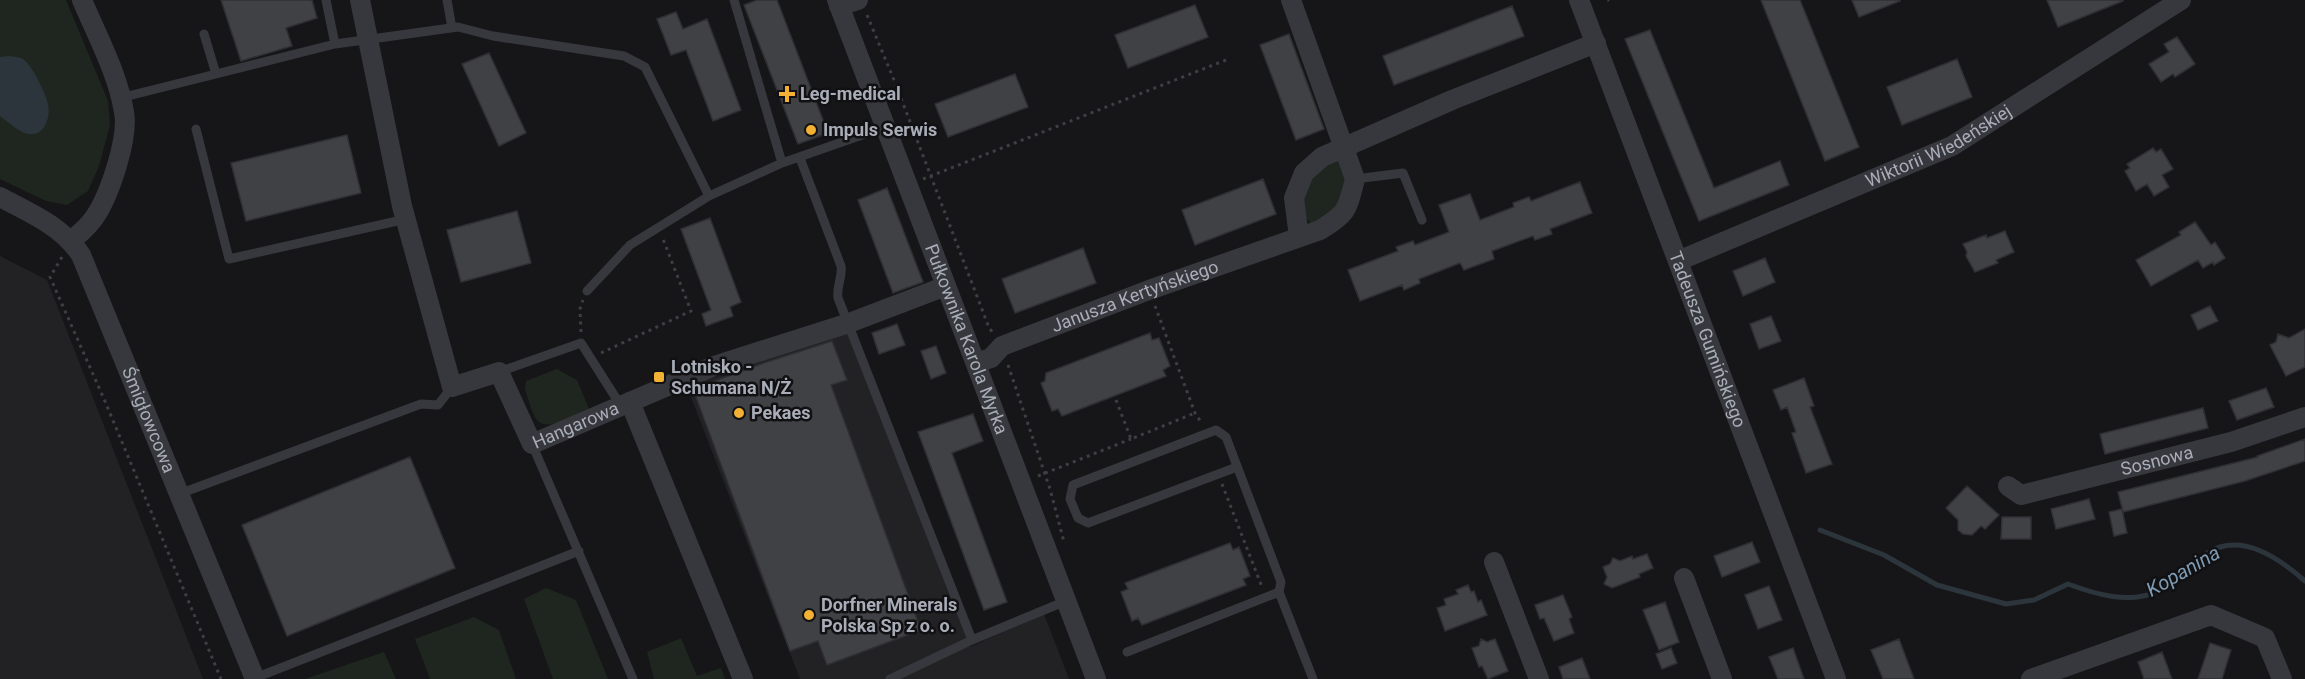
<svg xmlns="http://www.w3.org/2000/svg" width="2305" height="679" font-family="Roboto,sans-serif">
  <rect width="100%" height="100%" fill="#161618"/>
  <path fill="#222225" d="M0,256L47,280L203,679H0Z
    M846,330L970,647L1044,614L1069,679H800L687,387Z"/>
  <path fill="#1e261f" d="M0,0H66L108,101L110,125L99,166L88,191L67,205L46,201L0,179Z
    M1341,157L1347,183L1335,210L1312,224C1297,214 1303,182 1315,172C1322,166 1333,162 1341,157Z
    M557,369L577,380L589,409C577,414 547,433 537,420C531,412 528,398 525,389L526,381Z
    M546,588L576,600L608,679H553L524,599Z
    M474,617L499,630L516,679H430L415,639Z
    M681,638L697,676L721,668L725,679H654L647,652Z
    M384,652L396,679H305Z"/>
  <path fill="#2c353c" d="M9,56C13,57 20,57 23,59C32,65 46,94 48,104C51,118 44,137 28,134C19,132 8,122 0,116V57Z"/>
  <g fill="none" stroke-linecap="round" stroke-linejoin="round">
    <path stroke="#2c353c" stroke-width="5" d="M1820,530L1884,555L1937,585L2006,604L2034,600L2068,584C2095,594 2130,605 2158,591C2175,581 2190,565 2206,554C2240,530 2280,559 2305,581"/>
  </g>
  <path fill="#404145" stroke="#303034" stroke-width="1.5" d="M221,0H312L317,18L286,28L292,46L241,61Z
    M757,0H777L828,133L798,144L744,5Z
    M1761,0H1800L1859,147L1825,161Z
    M1852,0H1900V1L1859,17Z
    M2047,0H2123V1L2058,27Z
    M1195,5L1208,37L1128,68L1115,35Z
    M1512,6L1524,36L1394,85L1383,56Z
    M676,12L683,29L707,19L741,110L713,121L686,50L671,55L657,19Z
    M1650,30L1714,188L1780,161L1789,185L1699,221L1625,39Z
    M1289,34L1324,129L1296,140L1260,45Z
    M2177,37L2195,64L2175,77L2173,74L2161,82L2149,64L2169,52L2164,44Z
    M489,53L526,133L499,146L462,64Z
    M1957,59L1972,97L1902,125L1887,87Z
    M1015,74L1028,107L948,137L935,104Z
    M347,135L361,193L246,221L231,163Z
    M2153,148L2156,152L2161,149L2173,169L2162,175L2169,187L2154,196L2147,184L2136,191L2125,171L2130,168L2127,164Z
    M1263,179L1276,214L1195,245L1182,210Z
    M1580,182L1592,213L1550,229L1552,234L1535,240L1533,236L1492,251L1494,259L1464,270L1460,263L1419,279L1420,283L1404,290L1402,285L1360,301L1348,270L1398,251L1396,247L1413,241L1415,245L1449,232L1439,205L1470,194L1480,220L1514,207L1513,203L1529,197L1531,201Z
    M887,188L923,282L893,293L858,200Z
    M517,211L531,263L461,282L447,230Z
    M710,218L741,302L730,307L733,316L706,326L702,314L711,310L681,229Z
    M2195,222L2211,245L2215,242L2225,258L2214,265L2213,262L2203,268L2198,260L2151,286L2136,260L2181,235L2179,232Z
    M2005,231L2014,252L1996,260L1998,263L1975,272L1966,256L1967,252L1963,244L1986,235L1987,238Z
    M1083,248L1096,283L1015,313L1002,279Z
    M1765,258L1775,282L1743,296L1733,271Z
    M2210,306L2218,321L2198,330L2191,315Z
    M1771,316L1781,341L1759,349L1750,324Z
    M897,324L905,345L879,354L872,333Z
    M2305,329V367L2286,376L2270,345L2276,342L2278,334L2289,338Z
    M1150,333L1152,340L1159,338L1170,366L1163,370L1166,376L1062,416L1058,409L1052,411L1041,383L1045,381L1046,373Z
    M832,341L847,380L831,385L921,630L827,665L818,641L790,651L693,389L764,363Z
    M936,346L946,373L931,379L921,351Z
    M1804,378L1814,406L1810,407L1832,464L1806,473L1792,433L1796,432L1787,407L1781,410L1773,390Z
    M2266,388L2274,407L2237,420L2229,401Z
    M2203,408L2208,428L2105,454L2100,434Z
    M973,414L983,441L952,453L1007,602L984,610L918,432Z
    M2305,439V461L2245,481L2123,512L2118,492L2258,457L2257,456Z
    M410,457L455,568L287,636L242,525Z
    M1967,486L1999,515L1985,529L1981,526L1972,535L1963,534L1958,530V520L1946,508Z
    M2089,499L2095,519L2056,529L2051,509Z
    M2122,509L2127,533L2114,536L2109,512Z
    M2002,517H2031V539H2001Z
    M1752,542L1760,562L1722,577L1714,556Z
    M1230,543L1233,550L1239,547L1250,576L1243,579L1246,585L1142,625L1138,618L1132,621L1121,592L1128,589L1125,583Z
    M1647,554L1653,568L1639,574L1640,577L1612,588L1604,584L1607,577L1603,567L1610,564L1613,558L1620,561L1632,556L1633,559Z
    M1468,585L1471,592L1474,591L1478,602L1481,600L1487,615L1445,631L1437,608L1446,605L1444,599L1458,594L1456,590Z
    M1769,586L1782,620L1758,629L1745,595Z
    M1563,595L1572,617L1569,619L1574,633L1554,641L1544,618L1540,619L1535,605Z
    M1665,602L1679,642L1659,650L1643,610Z
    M1481,639L1487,642L1495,639L1508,671L1488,679L1482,666L1479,667L1472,648L1479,646Z
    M1899,639L1914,679H1883L1871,650Z
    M2210,643L2231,650L2222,679H2198Z
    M1671,648L1677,663L1662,669L1656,654Z
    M1793,648L1804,679H1778L1769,657Z
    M2162,652L2172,679H2144L2138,662Z
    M1582,658L1590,679H1563L1559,667Z"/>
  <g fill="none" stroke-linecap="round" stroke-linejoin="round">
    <path stroke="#3d3f44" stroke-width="3" stroke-dasharray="3 4.5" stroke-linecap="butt" d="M1608,0L1609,1
      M867,15L894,80L988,325L992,332
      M923,179L1226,60
      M62,257L50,277L104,399L221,679
      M1155,306L1195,413L1201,422
      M581,332L580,309L583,300
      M601,353L691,311L663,239
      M1008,365L1050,489L1064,542
      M1116,400L1131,439L1195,413
      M1038,476L1131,439
      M1222,484L1262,587"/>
    <path stroke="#37383d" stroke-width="9" d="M326,0L335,44
      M447,0L452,28
      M734,0L782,163
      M204,34L216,74L335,44L458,27L493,36L624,56L645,67L709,196
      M120,98L216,74
      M196,129L229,259L406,219
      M800,158L841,266C843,277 836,286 838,298L972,640
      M1355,179L1403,173L1422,220
      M587,291L630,245L709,196L782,163L885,127
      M499,372L581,343L621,406
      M532,444L633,679
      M179,494L421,404L438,405L452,387
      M1279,592L1313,679
      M1127,652L1279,592L1281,582L1226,437L1216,430L1073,485L1070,499L1078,518L1088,523L1237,467
      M255,678L579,551
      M890,679L972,640L1066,601"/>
    <g stroke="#37383d" stroke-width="20">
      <path id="s1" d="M360,0L402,206L452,387L499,372L532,444L714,366L849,323L946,286"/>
      <path id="s2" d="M837,0L1096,679"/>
      <path id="s3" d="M1579,0L1836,679"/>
      <path d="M839,6L858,0"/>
      <path id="s4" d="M0,197C30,213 62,226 81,255L255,679"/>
      <path d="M1299,237L1294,198L1304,173L1322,157L1452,100L1596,43"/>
      <path d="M71,241C79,234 88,227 94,218C109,197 129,138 124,112C118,74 97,36 82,0"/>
      <path id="s5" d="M1678,261L1952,146L2181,0"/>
      <path id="s6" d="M976,363L991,358L1002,346L1149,290L1320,230C1348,213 1347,210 1355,179L1291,0"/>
      <path d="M630,402L743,679"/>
      <path id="s7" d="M2008,486L2021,495L2231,442L2305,417"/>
      <path d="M1494,562L1539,679"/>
      <path d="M1684,578L1722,679"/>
      <path d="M2031,679L2211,615L2265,638L2282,679"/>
    </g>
  </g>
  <g fill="#f2b134" stroke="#111113" stroke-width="2">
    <path d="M784 85h6v6h6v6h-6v6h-6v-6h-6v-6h6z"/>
    <circle cx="811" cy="130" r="6"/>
    <rect x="653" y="371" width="12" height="12" rx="3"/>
    <circle cx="739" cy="413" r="6"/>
    <circle cx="809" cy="615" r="6"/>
  </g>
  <g text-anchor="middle" stroke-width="5" stroke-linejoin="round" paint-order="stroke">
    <g font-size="18" font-weight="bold" fill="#a8adb8" stroke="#111113" text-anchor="start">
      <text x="800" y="100">Leg-medical</text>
      <text x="823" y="136">Impuls Serwis</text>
      <text x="671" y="373">Lotnisko -<tspan x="671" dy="21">Schumana N/Ż</tspan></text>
      <text x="751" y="419">Pekaes</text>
      <text x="821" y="611">Dorfner Minerals<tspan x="821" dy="21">Polska Sp z o. o.</tspan></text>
    </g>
    <g font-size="18" fill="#a8adb8" stroke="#111113">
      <text dy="6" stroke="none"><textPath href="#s5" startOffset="285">Wiktorii Wiedeńskiej</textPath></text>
      <text dy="6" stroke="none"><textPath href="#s6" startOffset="174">Janusza Kertyńskiego</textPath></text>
      <text dy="6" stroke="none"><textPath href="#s2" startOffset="363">Pułkownika Karola Myrka</textPath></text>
      <text dy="6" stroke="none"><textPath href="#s3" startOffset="363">Tadeusza Gumińskiego</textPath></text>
      <text dy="6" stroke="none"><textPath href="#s4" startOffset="279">Śmigłowcowa</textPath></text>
      <text dy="6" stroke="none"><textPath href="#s1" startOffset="574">Hangarowa</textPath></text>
      <text dy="6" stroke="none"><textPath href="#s7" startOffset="156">Sosnowa</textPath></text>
    </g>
    <g font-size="20" font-style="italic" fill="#7f9bb3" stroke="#111113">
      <text transform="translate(2183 571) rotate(-30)" y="7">Kopanina</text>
    </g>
  </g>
</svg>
